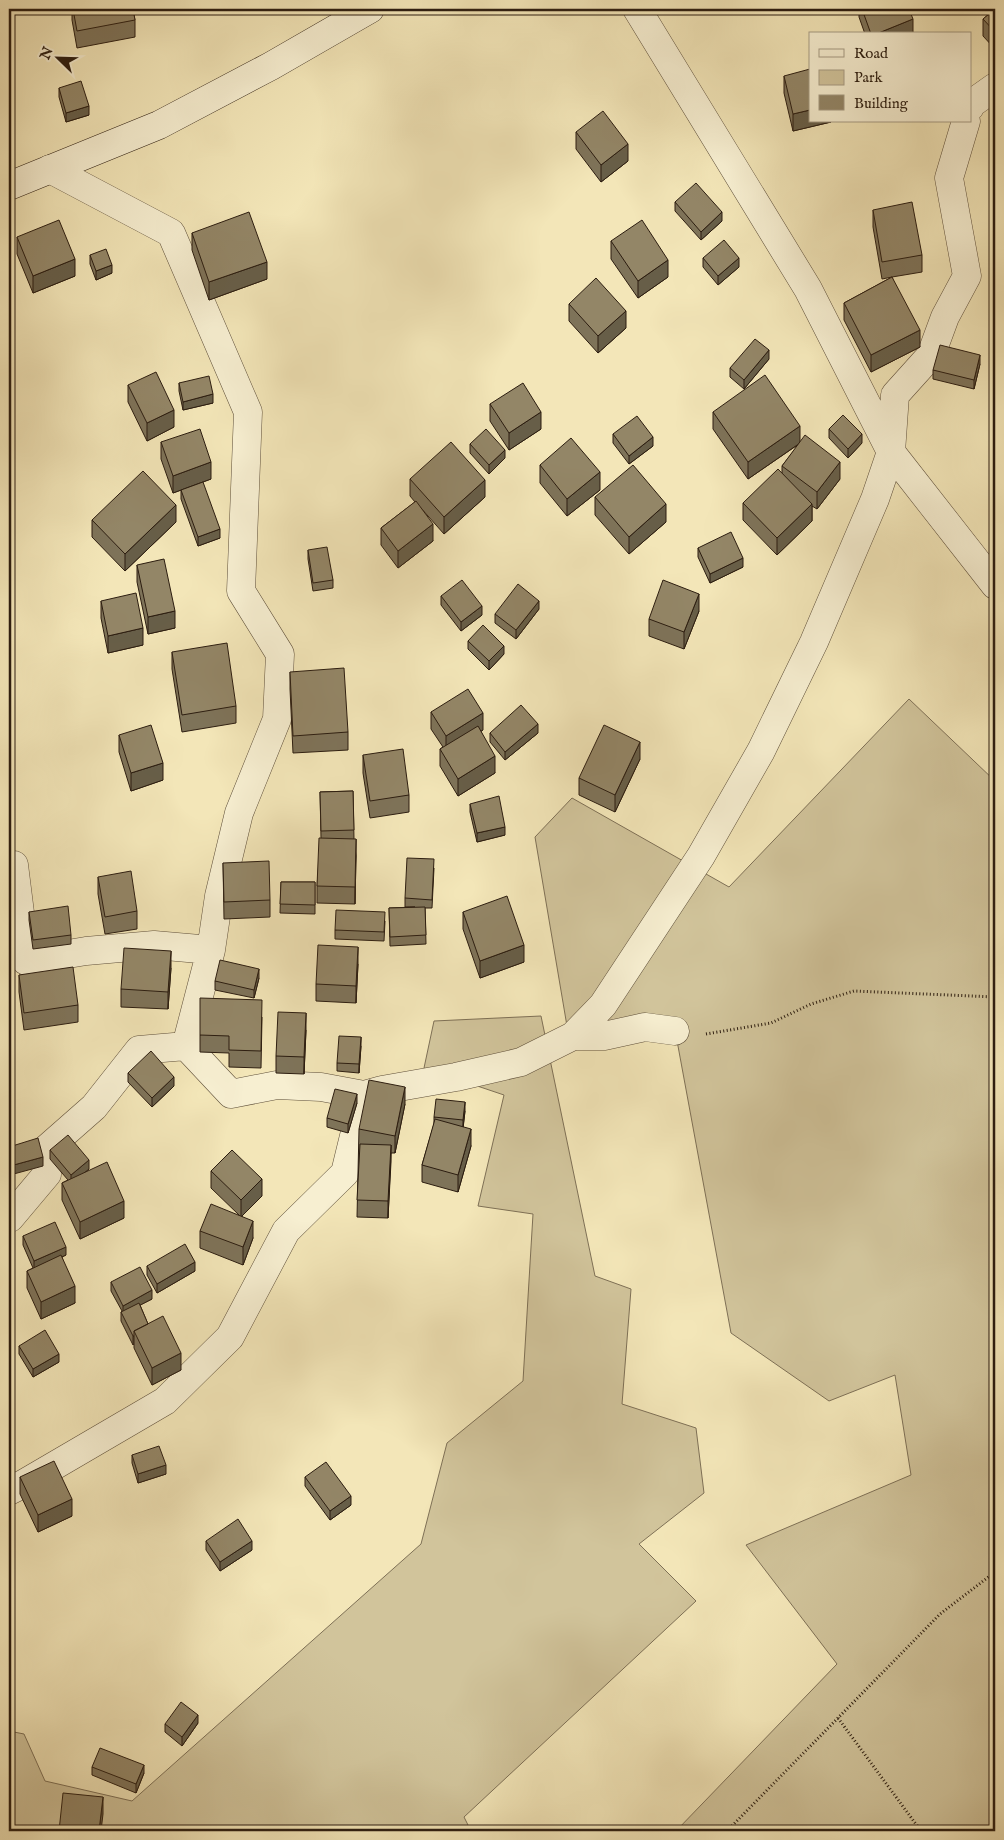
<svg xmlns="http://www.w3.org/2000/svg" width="1004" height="1840" font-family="'IM FELL English',serif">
  <rect width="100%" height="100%" fill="#f3e6b8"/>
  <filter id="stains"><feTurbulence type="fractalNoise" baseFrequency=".004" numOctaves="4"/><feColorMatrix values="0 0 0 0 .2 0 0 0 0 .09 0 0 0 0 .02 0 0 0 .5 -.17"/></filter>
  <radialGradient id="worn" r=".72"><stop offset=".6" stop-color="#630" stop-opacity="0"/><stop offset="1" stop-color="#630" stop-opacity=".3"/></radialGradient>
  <path fill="#d1c49b" stroke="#7e7056" d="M909,699L995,781V1831H676L837,1664L746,1545L911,1475L895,1375L829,1401L731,1333L673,1019L568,1032L535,837L572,798L729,887Z
    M541,1016L595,1276L631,1289L622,1404L696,1428L704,1493L639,1544L696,1601L464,1817L471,1831H9V1731L24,1734L45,1781L132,1801L421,1544L447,1443L523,1381L533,1214L478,1206L504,1095L424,1068L434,1021Z"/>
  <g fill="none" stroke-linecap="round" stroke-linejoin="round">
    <g stroke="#5e4f3a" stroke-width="29">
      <path id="street" d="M637,9L808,289L891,452L995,585
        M970,107L971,104L995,87
        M9,866L14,865L26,961L86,951L154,945L211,950
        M573,1036H604L645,1027L675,1031
        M186,1046L231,1094L277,1085L321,1087L364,1095L382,1090L456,1077L521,1062L573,1036L603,1005L701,856L761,751L814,642L875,499L891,452L895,395L931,355L945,317L967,276L949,178L966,121
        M10,1218L47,1174L44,1151L94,1107L139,1050L186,1046L211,950L219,896L239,813L277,719L280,654L241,591L248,412L171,233L50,169
        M9,1491L23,1484L165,1401L230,1337L286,1231L345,1173L364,1095"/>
    </g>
    <g stroke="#2c1d10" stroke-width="29">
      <path id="secondary" d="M9,186L159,125L271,66L370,9"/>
    </g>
    <path stroke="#2c1d10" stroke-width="3" stroke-dasharray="1 2.5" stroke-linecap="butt" d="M706,1034L771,1023L811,1004L854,991L995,997
      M838,1718L921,1831
      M727,1831L940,1614L995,1572"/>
    <use href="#street" stroke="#f7efd1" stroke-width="28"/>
    <use href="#secondary" stroke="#f7efd1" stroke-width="28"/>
  </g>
  <path fill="#7e7359" stroke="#2c1d10" d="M72,9H133L135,20V37L77,48L72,20Z
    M859,9H909L913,34H865L859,17Z
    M995,9V49L983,36V19Z
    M784,76L831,121V122L793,131L784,93Z
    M59,88L89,115L66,122L59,97Z
    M576,132L628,161L601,182L576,149Z
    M675,202L722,221L701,240L675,211Z
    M873,210L922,255V272L892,277L920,347L871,372L844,320V303L892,277L882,279L873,227Z
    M192,233L267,279L209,300L192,250Z
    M17,237L75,276L33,293L17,254Z
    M611,241L668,277L638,298L611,259Z
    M90,255L112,273L96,280L90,264Z
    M703,258L739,267L718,285L703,267Z
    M569,304L626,328L598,353L569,321Z
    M769,359L744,389L730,377V368Z
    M980,364L974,389L933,379V370Z
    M179,383L213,403L183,410L179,391Z
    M128,385L174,427L147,441L128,402Z
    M490,404L541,429L509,450L490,421Z
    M713,412L800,442L840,479L817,509L812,506V521L777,555L743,520V503L782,473V466L799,444L748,479L713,429Z
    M829,429L862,443L848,458L829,438Z
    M613,434L653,446L629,464L613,443Z
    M161,442L211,479L173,493L161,459Z
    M470,444L505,458L489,474L470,453Z
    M540,465L600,490L567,516L540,483Z
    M410,479L485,497L444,534L420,507L433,541L398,568L381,545V528L415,502L410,496Z
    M181,490L220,538L198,546L181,499Z
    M595,497L666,522L629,554L595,515Z
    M92,520L176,522L125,571L92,537Z
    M698,548L743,567L710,583L698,557Z
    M308,550L333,580V588L313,591L308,559Z
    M137,565L175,628L148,634L137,582Z
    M441,596L482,615L461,631L441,605Z
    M101,601L143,645L108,653L101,618Z
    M539,609L516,639L495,623V614Z
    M699,611L684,649L649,636V619Z
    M468,641L504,654L489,670L468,649Z
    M172,652L236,706V723L182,732L172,669Z
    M290,672L348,732V750L293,753L290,689Z
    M431,712L483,730L481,731L495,773L458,796L440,766V749L443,747L431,729Z
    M490,733H538L505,760L490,742Z
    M119,735L163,780L131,791L119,752Z
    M363,755L409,795V812L370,818L363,773Z
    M640,759L615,812L579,795V778Z
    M353,791L354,839L356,856L355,904L317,903V886L321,838L320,792Z
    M470,804L505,835L477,842L470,812Z
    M223,863L270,900V917L224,919Z
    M434,868L432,908H425L426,944L390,946L389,908L415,907H405V898Z
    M98,877L137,911V929L105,934L98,894Z
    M281,882H315V914L280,913Z
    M29,912L71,935V944L33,949L29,920Z
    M463,912L524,962L480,978L463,929Z
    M385,921L384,941L335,939V930Z
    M358,964L356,1003L316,1001V984Z
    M171,968L168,1009L121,1007V989Z
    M19,975L78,1005V1022L24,1030L19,992Z
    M259,978L254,998L215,990V981Z
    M262,1017L261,1068L229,1067V1053L200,1052V1035Z
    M306,1030L304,1074L276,1073V1056Z
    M361,1046L359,1073L337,1071V1063Z
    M128,1073L174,1086L152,1107L128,1082Z
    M357,1103L348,1133L327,1127V1118Z
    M405,1104L395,1153H391L388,1218L357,1217L359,1129Z
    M465,1111L463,1127L471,1146L458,1192L422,1182V1165L434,1124V1117Z
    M50,1150L89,1169L85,1172L124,1218L80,1239L62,1200V1183L68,1180L50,1159Z
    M211,1171L262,1196L242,1216L253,1238L243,1265L200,1248V1231L239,1215L211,1188Z
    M23,1236L66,1255L62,1257L75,1303L41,1319L27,1288V1271L33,1268L23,1245Z
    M147,1266L195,1271L157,1293L147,1275Z
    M111,1282L152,1299L140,1305L148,1324L181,1370L152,1385L134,1348V1344L133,1345L121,1321V1312L122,1311L111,1291Z
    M19,1346L59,1362L33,1377L19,1354Z
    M132,1455L166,1474L138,1483L132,1463Z
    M20,1477L72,1516L38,1532L20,1494Z
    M305,1477L351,1505L330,1520L305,1486Z
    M206,1541L252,1550L220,1571L206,1550Z
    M198,1723L182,1746L165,1732V1724Z
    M92,1767L144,1773L136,1793L92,1775Z"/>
  <path fill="#675e48" stroke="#2c1d10" d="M913,19V34H876Z
    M89,106V115L66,122V113Z
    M810,110V121L831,122L793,131V114Z
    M628,144V161L601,182V165Z
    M722,212V221L701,240V232Z
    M739,258V267L718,285V276Z
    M75,259V276L33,293V276Z
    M668,260V277L638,298V281Z
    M267,262V279L209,300V282Z
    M112,265V273L96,280V271Z
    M626,311V328L598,353V336Z
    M920,330V347L871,372V355Z
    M769,350V359L744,389V380Z
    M980,355V364L974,389V380Z
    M213,394V403L183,410V402Z
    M174,410V427L147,441V423Z
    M541,412V429L509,450V433Z
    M800,426V443L748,479V462Z
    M862,434V443L848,458V449Z
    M653,437V446L629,464V456Z
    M505,450V458L489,474V465Z
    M211,462V479L173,493V476Z
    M840,462V479L817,509V492Z
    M600,472V490L567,516V499Z
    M485,480V497L444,534V517Z
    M666,504V522L629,554V537Z
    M812,504V521L777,555V538Z
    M176,505V522L125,571V554Z
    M433,524V541L398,568V551Z
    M220,529V538L198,546V537Z
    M743,558V567L710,583V574Z
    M699,594V611L684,649V632Z
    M539,601V609L516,639V630Z
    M482,606V615L461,631V622Z
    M175,611V628L148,634V617Z
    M143,628V645L108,653V636Z
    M504,646V654L489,670V661Z
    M483,713V730L446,753V736Z
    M538,724V733L505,760V752Z
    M640,742V759L615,812V795Z
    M495,756V773L458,796V779Z
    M163,763V780L131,791V773Z
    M505,827V835L477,842V833Z
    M356,839V856L355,904V887Z
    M13,907V915L9,917V908Z
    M524,945V962L480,978V961Z
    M358,947V964L356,1003V986Z
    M171,951V968L168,1009V992Z
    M259,969V978L254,998V990Z
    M306,1013V1030L304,1074V1057Z
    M361,1037V1046L359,1073V1064Z
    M174,1077V1086L152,1107V1098Z
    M405,1087V1104L395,1153V1136Z
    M357,1094V1103L348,1133V1124Z
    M465,1102V1111L463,1129V1120Z
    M471,1129V1146L458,1192V1175Z
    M391,1145V1162L388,1218V1201Z
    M43,1157V1166L10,1175V1166Z
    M89,1160V1169L71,1184V1175Z
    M262,1179V1196L241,1217V1200Z
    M124,1201V1218L80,1239V1222Z
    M253,1221V1238L243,1265V1247Z
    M66,1247V1255L34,1270V1261Z
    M195,1262V1271L157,1293V1284Z
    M75,1286V1303L41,1319V1302Z
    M152,1290V1299L123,1314V1306Z
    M133,1336H134V1344L133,1345Z
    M181,1353V1370L152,1385V1368Z
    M59,1354V1362L33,1377V1369Z
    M166,1465V1474L138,1483V1474Z
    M351,1496V1505L330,1520V1511Z
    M72,1499V1516L38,1532V1515Z
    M252,1541V1550L220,1571V1562Z
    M198,1715V1723L182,1746V1737Z
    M144,1765V1773L136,1793V1784Z
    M103,1797V1814L101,1831H99Z"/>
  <path fill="#938667" stroke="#2c1d10" d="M73,9H133L135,20L77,31Z
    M862,9H909L913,19L876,34H871Z
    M995,9V32L983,19Z
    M810,69V110L793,114L784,76Z
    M81,81L89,106L66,113L59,88Z
    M603,111L628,144L601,165L576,132Z
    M696,183L722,212L701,232L675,202Z
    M912,202L922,255L882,262L873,210Z
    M249,212L267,262L209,282L192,233Z
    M59,220L75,259L33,276L17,237Z
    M642,220L668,260L638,281L611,241Z
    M724,240L739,258L718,276L703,258Z
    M106,249L112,265L96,271L90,255Z
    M892,277L920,330L871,355L844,303Z
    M596,278L626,311L598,336L569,304Z
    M755,339L769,350L744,380L730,368Z
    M940,345L980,355L974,380L933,370Z
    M156,372L174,410L147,423L128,385Z
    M765,375L800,426L748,462L713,412Z
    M209,376L213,394L183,402L179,383Z
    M523,383L541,412L509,433L490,404Z
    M843,415L862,434L848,449L829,429Z
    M637,416L653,437L629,456L613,434Z
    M200,429L211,462L173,476L161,442Z
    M486,429L505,450L489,465L470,444Z
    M805,435L840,462L817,492L782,466Z
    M571,438L600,472L567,499L540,465Z
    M451,442L485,480L444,517L410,479Z
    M633,465L666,504L629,537L595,497Z
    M778,469L812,504L777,538L743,503Z
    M143,471L176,505L125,554L92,520Z
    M203,482L220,529L198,537L181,490Z
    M416,501L433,524L398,551L381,528Z
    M731,532L743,558L710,574L698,548Z
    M327,547L333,580L313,583L308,550Z
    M164,559L175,611L148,617L137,565Z
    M462,580L482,606L461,622L441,596Z
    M663,580L699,594L684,632L649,619Z
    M518,584L539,601L516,630L495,614Z
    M136,593L143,628L108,636L101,601Z
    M483,625L504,646L489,661L468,641Z
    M227,643L236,706L182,715L172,652Z
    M344,668L348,732L293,736L290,672Z
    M468,689L483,713L446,736L431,712Z
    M521,705L538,724L505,752L490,733Z
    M151,725L163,763L131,773L119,735Z
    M604,725L640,742L615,795L579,778Z
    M478,726L495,756L458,779L440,749Z
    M403,749L409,795L370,801L363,755Z
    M353,791L354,830L321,831L320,792Z
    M499,796L505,827L477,833L470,804Z
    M319,838L356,839L355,887L317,886Z
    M407,858L434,859L432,900L405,898Z
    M269,861L270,900L224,902L223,863Z
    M131,871L137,911L105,917L98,877Z
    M281,882H315V905L280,904Z
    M9,894L13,907L9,908Z
    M507,896L524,945L480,961L463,912Z
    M68,906L71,935L33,940L29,912Z
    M425,907L426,935L390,937L389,908Z
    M336,910L385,912L384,932L335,930Z
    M318,945L358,947L356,986L316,984Z
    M124,948L171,951L168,992L121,989Z
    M220,960L259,969L254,990L215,981Z
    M73,967L78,1005L24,1013L19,975Z
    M200,998L262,1000L261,1051L229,1050V1036L200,1035Z
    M278,1012L306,1013L304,1057L276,1056Z
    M339,1036L361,1037L359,1064L337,1063Z
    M151,1051L174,1077L152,1098L128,1073Z
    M369,1080L405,1087L395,1136L359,1129Z
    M335,1089L357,1094L348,1124L327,1118Z
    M436,1099L465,1102L463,1120L434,1117Z
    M435,1119L471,1129L458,1175L422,1165Z
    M68,1135L89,1160L71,1175L50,1150Z
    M38,1138L43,1157L10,1166L9,1164V1147Z
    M360,1144L391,1145L388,1201L357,1200Z
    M232,1150L262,1179L241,1200L211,1171Z
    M107,1162L124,1201L80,1222L62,1183Z
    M211,1204L253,1221L243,1247L200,1231Z
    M55,1222L66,1247L34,1261L23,1236Z
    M185,1244L195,1262L157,1284L147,1266Z
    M61,1255L75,1286L41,1302L27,1271Z
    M140,1267L152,1290L123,1306L111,1282Z
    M139,1303L148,1324L134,1331V1336H133L121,1312Z
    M163,1316L181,1353L152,1368L134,1331Z
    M45,1330L59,1354L33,1369L19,1346Z
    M159,1446L166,1465L138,1474L132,1455Z
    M54,1461L72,1499L38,1515L20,1477Z
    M326,1462L351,1496L330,1511L305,1477Z
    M238,1519L252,1541L220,1562L206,1541Z
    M181,1702L198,1715L182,1737L165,1724Z
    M100,1748L144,1765L136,1784L92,1767Z
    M63,1793L103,1797L99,1831H59Z"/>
  <rect width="1004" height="1840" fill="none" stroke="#f3e6b8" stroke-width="30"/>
  <rect x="10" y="10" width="984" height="1820" fill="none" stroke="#2c1d10" stroke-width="2.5"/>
  <rect x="15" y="15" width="974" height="1810" fill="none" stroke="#2c1d10"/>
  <rect x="809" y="32" width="162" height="90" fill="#f7efd1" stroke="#a69b84"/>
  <rect x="819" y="49" width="25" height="8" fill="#f7efd1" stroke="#a69b84"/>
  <text x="854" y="58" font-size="15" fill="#2c1d10">Road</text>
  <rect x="819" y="70" width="25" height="15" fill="#d1c49b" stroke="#a69b84"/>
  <text x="854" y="82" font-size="15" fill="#2c1d10">Park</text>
  <rect x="819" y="95" width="25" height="15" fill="#938667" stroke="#a69b84"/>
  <text x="854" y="108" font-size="15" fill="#2c1d10">Building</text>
  <g transform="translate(58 58) rotate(293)" stroke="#f7efd1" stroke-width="4" paint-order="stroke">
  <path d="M0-4L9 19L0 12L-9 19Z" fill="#2c1d10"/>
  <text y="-8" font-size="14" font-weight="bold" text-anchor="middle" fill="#2c1d10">N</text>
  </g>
  <rect width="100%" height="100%" filter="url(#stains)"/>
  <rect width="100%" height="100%" fill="url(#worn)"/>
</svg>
